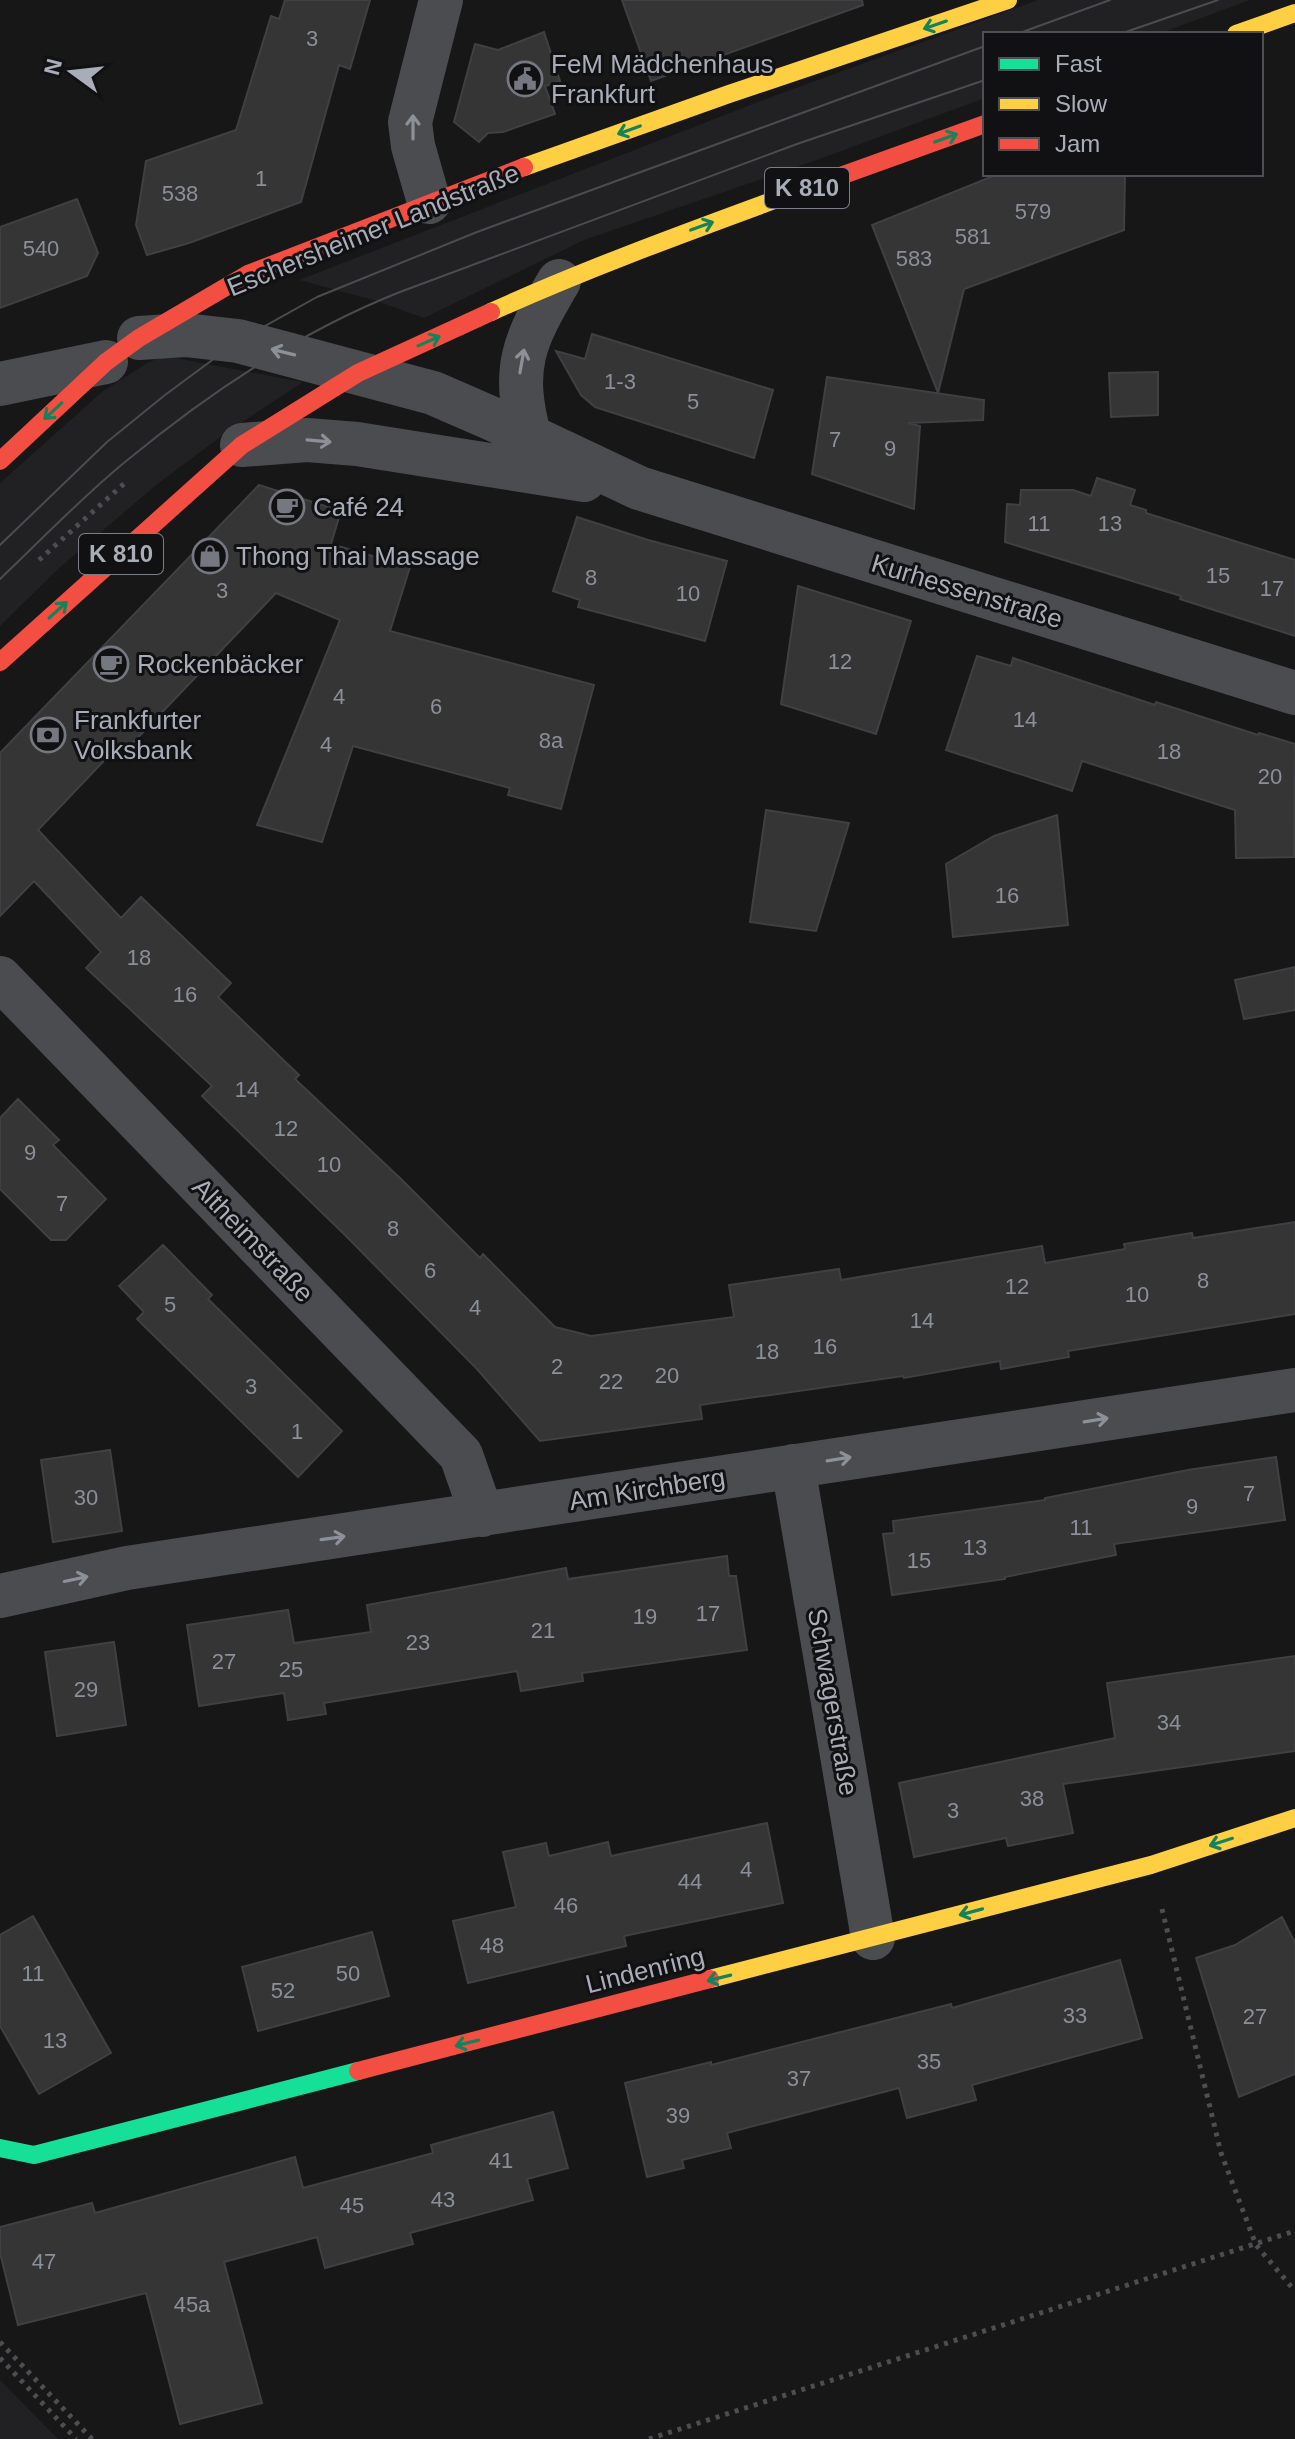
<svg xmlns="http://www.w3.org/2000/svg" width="1295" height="2439" font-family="Arial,sans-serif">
  <rect width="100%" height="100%" fill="#171717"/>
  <path fill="#212123" d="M1038,0H1250L1158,34H985V98L814,161L584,240L424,318L377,301L299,280L774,96Z
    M165,356L303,382L230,430L156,485L58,569L0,626V483L103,391L149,362Z
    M0,2380L58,2439H0Z"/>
  <path fill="#353536" stroke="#3f4043" stroke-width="2" d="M285,0H370L350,69L339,65L301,202L189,243L147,255L136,225L146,161L236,130L271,16L279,19Z
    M622,0H862L863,5L651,81Z
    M544,32L560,81L545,86L555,114L503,132L488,133L479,142L454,122L475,44L498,50Z
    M998,174H1125L1124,230L964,289L938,393L872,225Z
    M77,199L98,253L87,276L0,308V227Z
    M592,334L773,390L754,458L595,407L581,395L556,351L585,359Z
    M1158,372V415L1111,417L1109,373Z
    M827,377L984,400L983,420L908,423L920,426L914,509L812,474Z
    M1097,478L1135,490L1130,505L1146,510V513L1295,560V636L1180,599L1181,596L1005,542L1007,504L1020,505L1021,490H1073L1091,496Z
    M259,485L341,511L331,544L410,567L390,631L594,685L561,809L508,795L510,788L353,746L322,842L257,825L340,620L276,593L126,750L120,744L38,830L121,918L141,897L231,983L218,997L299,1075L295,1079L401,1179L480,1258L483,1254L555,1327L591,1336L734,1317L729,1285L839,1269L841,1280L1042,1246L1045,1263L1125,1249L1124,1244L1161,1238L1192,1233L1193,1238L1295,1222V1314L1068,1351L1069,1357L1001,1369L1000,1361L904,1378L903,1376L700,1405L702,1419L540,1441L476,1368L345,1235L202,1096L212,1086L86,968L101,952L34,881L0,916V753Z
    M577,517L648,540L727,561L705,641L578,607L580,600L553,591Z
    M798,586L911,621L876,734L781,704Z
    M977,656L1011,666L1013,658L1155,705L1156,702L1258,735L1259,733L1295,744L1294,857L1236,858L1235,810L1082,761L1072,791L946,750Z
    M766,810L849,823L816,931L750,922Z
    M1057,815L1068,925L953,937L946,864L994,836Z
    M1295,967V1010L1244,1019L1235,980Z
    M18,1099L59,1140L53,1145L106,1199L66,1240H51L0,1189V1118Z
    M163,1245L212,1295L208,1299L342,1431L298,1477L137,1319L144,1312L119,1286Z
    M110,1450L122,1531L53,1542L41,1460Z
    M1276,1457L1285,1520L1114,1544L1116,1555L1005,1577V1579L892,1595L883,1534L894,1533L893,1521L1045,1500V1498L1188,1470Z
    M727,1556L729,1576H736L747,1650L582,1673L583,1681L521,1691L517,1671L324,1703L326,1714L288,1720L284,1693L199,1706L187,1625L288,1610L294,1643L371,1632L367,1605L566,1568L568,1579Z
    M114,1642L126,1725L57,1736L45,1652Z
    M1295,1656V1751L1063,1784L1073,1833L1008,1846L1006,1838L914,1857L899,1783L1115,1738L1107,1683Z
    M767,1823L783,1903L624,1936L626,1946L468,1983L453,1921L516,1907L503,1852L546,1843L549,1856L608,1842L611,1856Z
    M33,1916L111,2053L39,2094L0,2026V1935Z
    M1282,1917L1295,1943V2074L1239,2097L1196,1958L1235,1945Z
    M372,1932L389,1996L258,2031L242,1967Z
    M1120,1960L1142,2038L972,2085L976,2100L907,2118L899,2088L727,2133L731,2148L682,2160L684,2168L647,2177L625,2083L711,2062V2065L951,2004L952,2008Z
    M553,2112L568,2168L527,2179L533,2200L410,2233L413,2244L325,2268L317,2237L224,2262L262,2403L180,2424L146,2293L18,2325L0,2253V2227L92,2203L95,2213L295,2157L303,2188L433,2153L431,2145Z"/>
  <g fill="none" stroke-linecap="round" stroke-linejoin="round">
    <path stroke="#4d4e52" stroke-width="5" stroke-dasharray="4 6" stroke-linecap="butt" d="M39,560L127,481
      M1162,1909L1221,2153L1256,2245L1295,2291
      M0,2342L92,2439
      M0,2358L76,2439
      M649,2439L1295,2231"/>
    <path stroke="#4b4c50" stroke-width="44" d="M429,202L413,146L410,122L441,0
      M139,338L185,335L238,341L433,393L495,420L639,488L1295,693
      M0,384L106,362
      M530,438C511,368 523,342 559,281
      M242,445L307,440L357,444L584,480
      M0,978L461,1455L482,1515
      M793,1466L873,1938
      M0,1596L127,1568L1295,1390"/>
    <path stroke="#16e098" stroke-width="18" d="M0,2148L34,2155L358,2071"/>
    <path stroke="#ffcf43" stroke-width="18" d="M1236,34L1295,13
      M524,167L729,94L1008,0
      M491,312C590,267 693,230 796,192
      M710,1979L1151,1865L1295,1818"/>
    <path stroke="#f24e42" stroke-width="18" d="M796,192L985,124
      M0,461L106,362L139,338L248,274L524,167
      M0,662L242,445L358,373L491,312
      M358,2071L710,1979"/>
    <path stroke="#4b4c4f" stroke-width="2" d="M1017,34L1110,0
      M1120,34L1218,0
      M0,545L107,442L165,395L238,341L317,297L477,232L985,46
      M0,579C41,540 81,498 125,462C206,395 301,331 400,292L797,144L985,80"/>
  </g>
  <defs><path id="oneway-shaft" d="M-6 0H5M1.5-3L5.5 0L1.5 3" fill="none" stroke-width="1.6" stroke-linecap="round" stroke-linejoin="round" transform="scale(2)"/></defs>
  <g stroke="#14835c">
    <use href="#oneway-shaft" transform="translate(935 25) rotate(161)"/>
    <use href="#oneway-shaft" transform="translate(629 130) rotate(160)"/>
    <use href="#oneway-shaft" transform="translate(946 138) rotate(-20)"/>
    <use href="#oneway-shaft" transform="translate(702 226) rotate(-20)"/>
    <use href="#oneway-shaft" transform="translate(429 341) rotate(-24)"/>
    <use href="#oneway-shaft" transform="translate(53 411) rotate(137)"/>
    <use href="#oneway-shaft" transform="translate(58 610) rotate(-42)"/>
    <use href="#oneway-shaft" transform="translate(1221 1842) rotate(162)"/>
    <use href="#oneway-shaft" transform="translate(971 1912) rotate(165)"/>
    <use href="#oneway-shaft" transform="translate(719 1978) rotate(166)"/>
    <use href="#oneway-shaft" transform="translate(467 2043) rotate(166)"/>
  </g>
  <g stroke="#8c9099">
    <use href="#oneway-shaft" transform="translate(413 127) rotate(-90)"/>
    <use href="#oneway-shaft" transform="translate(283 352) rotate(-166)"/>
    <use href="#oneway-shaft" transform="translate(522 361) rotate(-80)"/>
    <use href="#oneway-shaft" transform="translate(319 441) rotate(5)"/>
    <use href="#oneway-shaft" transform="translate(1096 1420) rotate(-9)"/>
    <use href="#oneway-shaft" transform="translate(839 1459) rotate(-9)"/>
    <use href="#oneway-shaft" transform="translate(333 1538) rotate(-8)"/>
    <use href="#oneway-shaft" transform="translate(76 1579) rotate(-12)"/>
  </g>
  <defs>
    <g id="civic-ring" transform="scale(1.8)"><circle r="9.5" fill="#111113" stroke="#757880" stroke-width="1.5"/><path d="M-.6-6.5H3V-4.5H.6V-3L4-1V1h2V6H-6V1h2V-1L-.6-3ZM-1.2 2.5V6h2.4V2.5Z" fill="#757880"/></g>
    <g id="cafe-ring" transform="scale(1.8)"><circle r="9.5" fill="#111113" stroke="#757880" stroke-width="1.5"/><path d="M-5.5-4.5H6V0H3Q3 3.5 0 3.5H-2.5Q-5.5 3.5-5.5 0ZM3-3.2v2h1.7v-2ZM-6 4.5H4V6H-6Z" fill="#757880"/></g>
    <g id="shop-ring" transform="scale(1.8)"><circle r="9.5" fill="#111113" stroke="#757880" stroke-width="1.5"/><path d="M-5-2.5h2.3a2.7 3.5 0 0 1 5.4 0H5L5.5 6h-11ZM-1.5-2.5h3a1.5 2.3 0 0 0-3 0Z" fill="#757880"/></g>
    <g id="bank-ring" transform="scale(1.8)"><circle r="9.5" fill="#111113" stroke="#757880" stroke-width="1.5"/><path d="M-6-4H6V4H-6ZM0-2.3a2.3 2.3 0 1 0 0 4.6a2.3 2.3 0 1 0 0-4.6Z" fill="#757880"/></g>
  </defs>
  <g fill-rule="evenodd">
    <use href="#civic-ring" x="525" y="79"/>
    <use href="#cafe-ring" x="287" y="507"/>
    <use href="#shop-ring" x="210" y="556"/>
    <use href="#cafe-ring" x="111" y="664"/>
    <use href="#bank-ring" x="48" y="735"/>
  </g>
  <g text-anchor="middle" stroke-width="6" stroke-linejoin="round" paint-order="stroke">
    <g font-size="22" fill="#8b8f98">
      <text x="312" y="46">3</text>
      <text x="261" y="186">1</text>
      <text x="180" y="201">538</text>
      <text x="1033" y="219">579</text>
      <text x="973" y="244">581</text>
      <text x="41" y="256">540</text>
      <text x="914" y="266">583</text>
      <text x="620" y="389">1-3</text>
      <text x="693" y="409">5</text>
      <text x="835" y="447">7</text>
      <text x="890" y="456">9</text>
      <text x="1039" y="531">11</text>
      <text x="1110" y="531">13</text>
      <text x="1218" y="583">15</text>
      <text x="591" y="585">8</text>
      <text x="1272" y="596">17</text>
      <text x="222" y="598">3</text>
      <text x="688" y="601">10</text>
      <text x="840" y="669">12</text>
      <text x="339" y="704">4</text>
      <text x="436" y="714">6</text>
      <text x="1025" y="727">14</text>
      <text x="551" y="748">8a</text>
      <text x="326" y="752">4</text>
      <text x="1169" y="759">18</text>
      <text x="1270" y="784">20</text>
      <text x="1007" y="903">16</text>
      <text x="139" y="965">18</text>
      <text x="185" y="1002">16</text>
      <text x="247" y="1097">14</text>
      <text x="286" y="1136">12</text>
      <text x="30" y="1160">9</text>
      <text x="329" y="1172">10</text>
      <text x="62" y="1211">7</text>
      <text x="393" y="1236">8</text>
      <text x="430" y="1278">6</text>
      <text x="1203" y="1288">8</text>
      <text x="1017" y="1294">12</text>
      <text x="1137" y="1302">10</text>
      <text x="170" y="1312">5</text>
      <text x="475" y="1315">4</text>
      <text x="922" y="1328">14</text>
      <text x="825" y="1354">16</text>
      <text x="767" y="1359">18</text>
      <text x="557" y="1374">2</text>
      <text x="667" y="1383">20</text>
      <text x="611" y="1389">22</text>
      <text x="251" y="1394">3</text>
      <text x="297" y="1439">1</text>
      <text x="1249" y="1501">7</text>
      <text x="86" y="1505">30</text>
      <text x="1192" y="1514">9</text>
      <text x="1081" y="1535">11</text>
      <text x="975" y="1555">13</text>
      <text x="919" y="1568">15</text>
      <text x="708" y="1621">17</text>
      <text x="645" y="1624">19</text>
      <text x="543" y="1638">21</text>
      <text x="418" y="1650">23</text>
      <text x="224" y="1669">27</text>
      <text x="291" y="1677">25</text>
      <text x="86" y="1697">29</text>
      <text x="1169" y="1730">34</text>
      <text x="1032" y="1806">38</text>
      <text x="953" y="1818">3</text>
      <text x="746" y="1877">4</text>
      <text x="690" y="1889">44</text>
      <text x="566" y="1913">46</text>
      <text x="492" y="1953">48</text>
      <text x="33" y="1981">11</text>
      <text x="348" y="1981">50</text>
      <text x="283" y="1998">52</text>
      <text x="1075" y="2023">33</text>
      <text x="1255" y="2024">27</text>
      <text x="55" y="2048">13</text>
      <text x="929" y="2069">35</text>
      <text x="799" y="2086">37</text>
      <text x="678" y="2123">39</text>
      <text x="501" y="2168">41</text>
      <text x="443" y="2207">43</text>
      <text x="352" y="2213">45</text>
      <text x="44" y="2269">47</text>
      <text x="192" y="2312">45a</text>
    </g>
    <g fill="#111113" stroke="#7b7e86" stroke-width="2">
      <rect x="765" y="168" width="84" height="40" rx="6"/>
      <rect x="79" y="534" width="84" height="40" rx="6"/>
    </g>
    <g font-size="24" font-weight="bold" fill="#a8adb8">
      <text x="807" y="196">K 810</text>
      <text x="121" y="562">K 810</text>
    </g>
    <g font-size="26" fill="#a8adb8" stroke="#111113" text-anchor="start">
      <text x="551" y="73">FeM Mädchenhaus<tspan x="551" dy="30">Frankfurt</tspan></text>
      <text x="313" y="516">Café 24</text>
      <text x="236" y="565">Thong Thai Massage</text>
      <text x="137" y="673">Rockenbäcker</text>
      <text x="74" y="729">Frankfurter<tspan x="74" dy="30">Volksbank</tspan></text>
    </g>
    <g font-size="26" fill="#a8adb8" stroke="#111113">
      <text transform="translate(373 230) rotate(-22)" y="9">Eschersheimer Landstraße</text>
      <text transform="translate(967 591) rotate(17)" y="9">Kurhessenstraße</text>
      <text transform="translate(253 1240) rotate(46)" y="9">Altheimstraße</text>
      <text transform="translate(647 1489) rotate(-9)" y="9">Am Kirchberg</text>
      <text transform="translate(833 1702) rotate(80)" y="9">Schwagerstraße</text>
      <text transform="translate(645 1970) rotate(-14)" y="9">Lindenring</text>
    </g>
  </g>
  <rect x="983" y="32" width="280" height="144" fill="#111113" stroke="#4d4f55" stroke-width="2"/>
  <rect x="999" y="58" width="40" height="12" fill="#16e098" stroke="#4d4f55" stroke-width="2"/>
  <text x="1055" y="72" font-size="24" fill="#a8adb8">Fast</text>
  <rect x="999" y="98" width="40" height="12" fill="#ffcf43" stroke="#4d4f55" stroke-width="2"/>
  <text x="1055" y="112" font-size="24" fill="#a8adb8">Slow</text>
  <rect x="999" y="138" width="40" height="12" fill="#f24e42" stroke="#4d4f55" stroke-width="2"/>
  <text x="1055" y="152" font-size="24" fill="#a8adb8">Jam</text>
  <g transform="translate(72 72) rotate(285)" stroke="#111113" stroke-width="6" paint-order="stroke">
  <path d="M0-6L14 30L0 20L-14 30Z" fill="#a8adb8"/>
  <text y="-12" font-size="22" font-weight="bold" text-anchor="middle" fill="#a8adb8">N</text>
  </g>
</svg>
